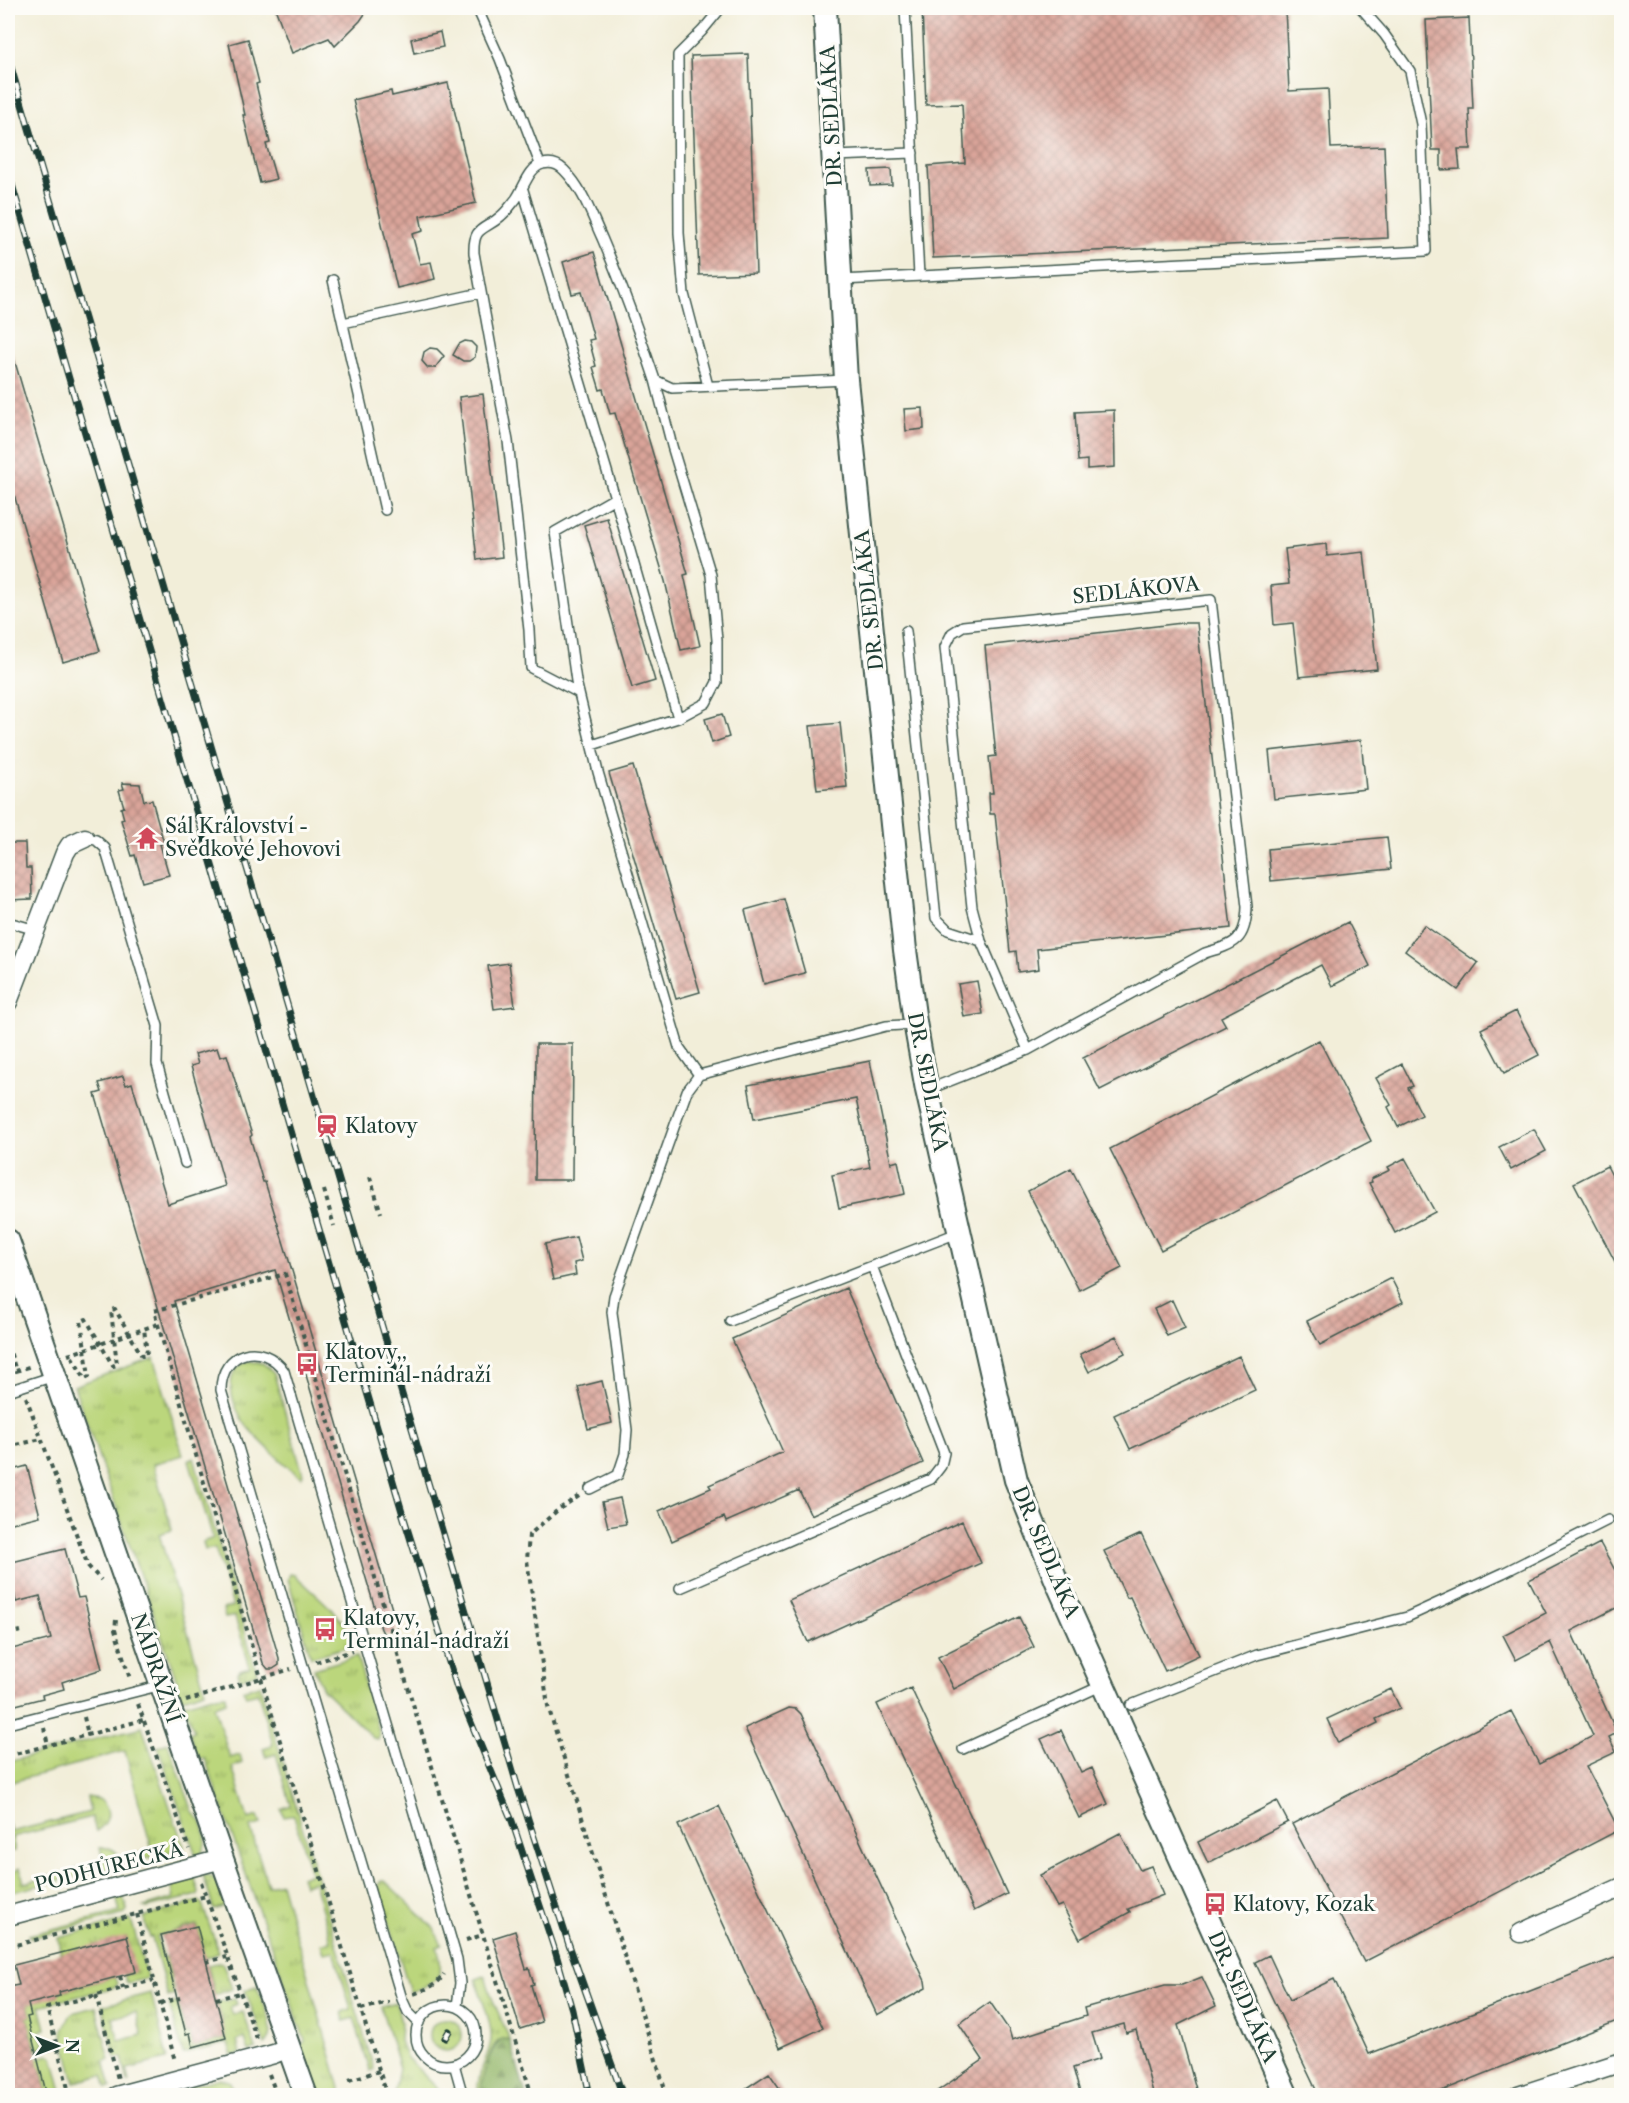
<svg xmlns="http://www.w3.org/2000/svg" width="1629" height="2103" font-family="'Libre Caslon Text',serif">
  <defs>
    <pattern id="grass-tufts" width="24" height="20" patternUnits="userSpaceOnUse" patternTransform="scale(1.5)"><rect width="24" height="20" fill="#bbd67b"/><path d="M3 7l-1-3M5 7V3M7 7l1-3M15 17l-1-3M17 17v-4M19 17l1-3" fill="none" stroke="#97af66"/></pattern>
    <pattern id="forest-firs" width="22" height="20" patternUnits="userSpaceOnUse" patternTransform="scale(1.5)"><rect width="22" height="20" fill="#94b76b"/><path d="M5 1l3.5 6h-7zM16 11l3.5 6h-7z" fill="#789659"/></pattern>
    <pattern id="building-cross-hatch" width="8" height="8" patternUnits="userSpaceOnUse" patternTransform="scale(1.5)"><rect width="8" height="8" fill="#daa49a"/><path d="M0 0l8 8M0 8l8-8" fill="none" stroke="#b0877e"/></pattern>
  </defs>
  <rect width="100%" height="100%" fill="#fdfcf7"/>
  <filter id="ink" filterUnits="userSpaceOnUse"><feTurbulence type="fractalNoise" baseFrequency=".0167" numOctaves="2"/><feDisplacementMap in="SourceGraphic" scale="12" xChannelSelector="R" yChannelSelector="G"/><feConvolveMatrix kernelMatrix="1 2 1 2 8 2 1 2 1" color-interpolation-filters="sRGB"/></filter>
  <filter id="wash" filterUnits="userSpaceOnUse"><feTurbulence type="fractalNoise" baseFrequency=".008" numOctaves="4" result="noise"/><feDisplacementMap in="SourceGraphic" scale="24" xChannelSelector="R" yChannelSelector="G"/><feGaussianBlur stdDeviation="1.35" result="paint"/><feColorMatrix in="noise" values="0 0 0 0 0 0 0 0 0 0 0 0 0 0 0 0 0 1.4 0 .05"/><feComposite in="paint" operator="in"/></filter>
  <g filter="url(#wash)">
    <rect width="100%" height="100%" fill="#f2eed9"/>
    <path fill="url(#grass-tufts)" stroke="#6d8a58" stroke-width="1.5" fill-rule="evenodd" d="M154,1357L183,1455L153,1464L172,1530L159,1534L205,1691L177,1700V1681L74,1386Z
      M249,1361L264,1364L274,1374L303,1474L301,1477C289,1469 255,1437 246,1425C232,1407 220,1370 249,1361Z
      M194,1458L257,1673L240,1679L238,1673L240,1670L250,1667L235,1616L225,1618L223,1609L233,1606L215,1548L205,1550L203,1542L213,1538L189,1460Z
      M290,1574L295,1575C316,1596 345,1615 354,1645L311,1657L288,1579Z
      M357,1656L380,1735L378,1739L373,1738L323,1689L314,1669Z
      M260,1685L374,2069L370,2071L354,2018L344,2021L342,2012L351,2009L334,1951L324,1953L321,1944L331,1941L314,1882L304,1885L301,1877L311,1873L294,1815L284,1817L281,1809L291,1805L276,1754L266,1757L263,1748L273,1745L258,1693L246,1696L243,1690Z
      M225,1695L226,1702L214,1706L230,1758L240,1755L242,1763L232,1767L248,1819L258,1816L261,1824L250,1827L268,1886L281,1883L342,2095H318L300,2047L305,2041L205,1759L198,1758L189,1733L194,1731L184,1704L213,1696Z
      M142,1727L184,1847L181,1850L140,1860L137,1854L152,1850L125,1751L8,1783V1762Z
      M168,1743L193,1812C206,1823 211,1846 197,1858L158,1747Z
      M87,1797L99,1799C112,1809 110,1823 96,1831L92,1817L12,1837L15,1851H8V1822L11,1832L90,1812Z
      M100,1848C113,1846 120,1853 122,1865L9,1893L8,1879L11,1874L20,1868L24,1883L104,1862Z
      M203,1875C220,1876 223,1891 228,1905L214,1910Z
      M194,1877L199,1892L198,1895L147,1908L144,1907L174,1898L171,1883Z
      M381,1881H385L433,1927L442,1945L437,1947C446,1976 437,1984 410,1992L378,1885Z
      M123,1896L127,1910L125,1914L31,1938L29,1935L120,1912L116,1897Z
      M199,1901L202,1904L219,1953L207,1958L202,1957L203,1948L197,1925L157,1936L163,1957H166L171,1977L170,1978L174,1995L168,1997L152,1937L150,1938L144,1917Z
      M131,1919L147,1977L145,1979L128,1983L126,1981L124,1975L136,1972L61,1957L58,1938Z
      M220,1962L223,1964L232,1989L215,1995L208,1965Z
      M485,1976L492,1998L510,2040C505,2039 500,2039 496,2043C489,2051 480,2085 482,2095H478C476,2073 488,2060 491,2040C493,2024 480,1996 476,1979Z
      M114,1977L117,1983L115,1987L40,2006L46,2029L40,2031L45,2047L36,2050L27,2017L31,2016L28,2005H24L59,1992Z
      M257,1986C262,2003 280,2031 265,2045L245,1990Z
      M151,1993L167,2057L166,2059L127,2069L130,2082H128L122,2057L116,2058L102,2006ZM136,2012L142,2035L119,2041L113,2018Z
      M235,1999L237,2004L230,2007L233,2015L243,2012L256,2049L249,2051L245,2038L237,2041L240,2054L232,2056L228,2043L183,2054L169,2004L177,2002L186,2034L189,2033L193,2047L226,2039L217,2002Z
      M396,2003L401,2022L400,2041L406,2057L444,2095H394L399,2068L381,2007Z
      M96,2007L110,2060L104,2061L111,2087L107,2088L103,2075L75,2082L62,2031L72,2013Z
      M430 2035a16 16 0 1 1 32 0a16 16 0 1 1-32 0Z
      M49,2055L53,2057L62,2091L60,2094L42,2095L47,2094L41,2069H37L38,2058Z
      M220,2078L230,2082L234,2090L221,2094L220,2091L201,2095H165L172,2091Z"/>
    <path fill="url(#forest-firs)" stroke="#5a7a50" stroke-width="1.5" d="M502,2039L510,2040L526,2095H482C479,2083 491,2045 502,2039Z"/>
    <g id="blocks">
      <path fill="url(#building-cross-hatch)" d="M275,8H369L360,21L335,46L329,38L292,53Z
        M922,8H1285L1289,91L1328,89L1331,148L1384,146L1388,238L933,258L928,166L965,163L962,104L926,105Z
        M1469,18L1473,109H1469L1471,149H1458L1460,169L1441,170V150H1432L1426,20Z
        M440,32L443,47L414,53L411,39Z
        M248,39L259,83L256,84L270,143L266,144L276,179L260,183L243,115H245L229,44Z
        M748,54L756,273L699,275L691,56Z
        M448,83L476,203L420,216L423,231L412,234L420,264L431,262L435,279L397,288L353,100L391,91L392,96Z
        M891,169L892,185L870,186L869,170Z
        M594,252L688,574L684,575L700,646L681,650L665,581L615,413L610,414L603,389L600,390L593,367L596,366L589,340L594,339L581,292L572,294L563,262Z
        M465,341L471,342L476,347L475,357L469,361H463L453,355L459,344Z
        M430,348L437,349L444,356L435,368H428L422,361L424,352Z
        M12,352L100,651L63,662L8,474V353Z
        M483,394L502,557L477,560L459,397Z
        M923,408L924,429L906,431L904,409Z
        M1114,410L1115,467L1087,469V460L1078,461L1075,412Z
        M607,518L655,681L632,688L584,525Z
        M1326,544L1327,556L1364,552L1377,669L1299,677L1293,623L1274,625L1271,586L1289,584L1285,549Z
        M1182,623H1197L1231,928L1037,949L1039,969L1018,972L1016,951L1010,952L995,814H990L989,793H993L989,757L996,756L985,646Z
        M722,714L729,737L712,743L705,719Z
        M840,723L847,787L817,790L810,726Z
        M1361,740L1366,789L1274,799L1269,751Z
        M633,766L700,992L676,999L609,773Z
        M122,783L140,784L144,801L152,800L164,843L160,844L169,875L143,882L135,855L132,856L121,820L124,819L121,808L124,807L119,790L124,789Z
        M1387,837L1391,869L1271,881L1268,849Z
        M8,843H25L26,868H31L32,899L8,900Z
        M784,899L805,973L764,984L745,910Z
        M1348,922L1370,966L1332,986L1321,965L1221,1017L1226,1026L1100,1090L1083,1058Z
        M1424,925L1478,963L1458,990L1405,951Z
        M509,963L515,1006L494,1009L488,966Z
        M977,981L983,1014L964,1017L958,984Z
        M1516,1011L1539,1055L1504,1073L1481,1029Z
        M1319,1040L1371,1141L1161,1250L1110,1149Z
        M536,1044H573L572,1180H535Z
        M217,1048L220,1057L227,1055L252,1135L250,1137L263,1182H265L290,1264L397,1626L395,1632L390,1636L383,1633L381,1629L275,1270L174,1301L279,1658V1665L273,1669H268L263,1663L95,1094L102,1092L99,1083L123,1076L126,1085L132,1083L168,1204L225,1186L191,1066L198,1064L195,1054Z
        M870,1061L891,1163L898,1161L905,1194L839,1208L832,1175L870,1167L856,1099L754,1119L748,1085Z
        M1402,1064L1413,1086L1408,1088L1422,1115L1398,1127L1388,1107L1391,1105L1376,1078Z
        M1534,1129L1546,1151L1511,1170L1499,1147Z
        M1405,1158L1435,1212L1395,1233L1369,1183L1372,1182L1371,1179L1390,1170L1388,1167Z
        M1607,1166L1622,1195V1275L1574,1183Z
        M1071,1168L1122,1268L1079,1290L1028,1191Z
        M576,1237L582,1261L574,1263L576,1275L553,1280L545,1244Z
        M1391,1278L1403,1302L1320,1345L1307,1321Z
        M846,1288L923,1463L811,1515L799,1490L726,1522L724,1517L672,1541L659,1511L711,1488L709,1485L783,1452L732,1339Z
        M1172,1300L1185,1328L1167,1336L1154,1309Z
        M1116,1336L1125,1353L1089,1372L1080,1354Z
        M1239,1356L1255,1390L1130,1449L1114,1415Z
        M602,1381L612,1423L588,1429L578,1387Z
        M27,1466L40,1516L8,1524V1471Z
        M620,1498L626,1524L608,1527L602,1502Z
        M962,1521L981,1563L808,1642L789,1600Z
        M1141,1534L1199,1655L1165,1671L1130,1597L1127,1598L1104,1551Z
        M1600,1543L1622,1583V1605L1571,1631L1617,1733L1609,1737L1616,1752L1586,1766L1619,1830L1364,1962L1292,1824L1511,1711L1539,1764L1593,1736L1550,1642L1516,1660L1503,1635L1546,1613L1529,1580Z
        M65,1549L78,1598L84,1597L102,1669L62,1682L64,1689L42,1695L43,1698L8,1707V1650L51,1639L40,1596L16,1602L8,1563Z
        M1019,1617L1034,1647L954,1689L938,1657Z
        M911,1688L1007,1894L974,1911L877,1704Z
        M1391,1689L1400,1708L1376,1719L1378,1723L1338,1743L1327,1719Z
        M789,1708L796,1709L801,1714L925,1981L926,1988L877,2015L745,1728Z
        M1061,1730L1081,1773L1092,1768L1108,1804L1079,1818L1041,1739Z
        M1277,1801L1288,1822L1208,1863L1198,1842Z
        M719,1806L823,2028L780,2048L678,1825Z
        M1120,1833L1140,1870L1151,1866L1163,1895L1128,1909L1130,1912L1080,1939L1062,1905L1057,1907L1040,1875Z
        M197,1926L226,2038L193,2047L190,2033L186,2034L161,1935Z
        M515,1931L526,1969L529,1968L534,1984L531,1985L542,2022L520,2029L493,1938Z
        M127,1936L136,1972L59,1992L60,1996L28,2004L31,2016L27,2017L47,2096H13L11,2088L8,2089V1987L19,1985L14,1965Z
        M1269,1955L1290,2000L1334,1979L1369,2054L1622,1955V2019L1429,2096H1319L1255,1962Z
        M1202,1977L1216,2006L1178,2025L1198,2096H1154L1136,2030L1126,2033L1124,2024L1092,2033L1100,2059L1073,2068L1081,2096H930L983,2060L959,2024L990,2002L1009,2030L1012,2040L1086,2016L1084,2008L1165,1985H1182Z
        M769,2073L785,2096H734Z"/>
    </g>
  </g>
  <g filter="url(#ink)">
    <use href="#blocks" fill-opacity="0" stroke="#3f584d" stroke-width="1.5"/>
    <g fill="none" stroke-linecap="round" stroke-linejoin="round">
      <g stroke="#3f584d" stroke-width="12">
        <path id="service" d="M477,8L500,59L540,164
          M905,8L919,276
          M834,156L913,153
          M523,190L615,498L678,718
          M333,280L385,510
          M841,280L1426,251L1421,124L1410,71L1384,34L1361,8
          M343,323L480,293
          M708,386L684,294L679,233L678,55L702,31L721,8
          M615,498L555,532L576,681L598,772L679,1047L699,1075
          M906,631L936,918L948,930L981,941
          M579,693L531,668L529,630L508,441L474,253C473,225 485,231 501,216C507,211 511,205 516,199C524,188 529,167 543,164C551,162 558,164 564,170C583,189 591,214 602,238C622,285 639,332 655,380L672,388L846,380
          M592,745L678,718L706,703L717,682V640L711,575L672,446L655,380
          M85,838L96,840L105,848L158,1026L157,1064L185,1163
          M8,922L36,930
          M927,1090L1028,1050L1205,953C1235,944 1246,941 1247,907L1211,600L963,626L952,633L945,647L972,907L981,941L1028,1050
          M730,1321L960,1232
          M8,1391L54,1376
          M590,1489L618,1475L625,1454L627,1430L612,1312L614,1296L687,1091L699,1075L886,1026L902,1025L915,1022
          M680,1588L931,1479L941,1466L944,1453L872,1266
          M1131,1705L1257,1655L1407,1617L1503,1573L1608,1520
          M8,1724L162,1685
          M963,1749L1103,1685
          M416 2035a30 30 0 1 1 60 0a30 30 0 1 1-60 0Z
          M419,2023L408,2012L402,1999L221,1390C221,1351 262,1340 284,1371L457,1959L460,1983L457,2006
          M454,2064L463,2096"/>
      </g>
      <g stroke="#3f584d" stroke-width="21">
        <path id="minor" d="M8,1002L65,853L70,845L85,838
          M8,1916L222,1859
          M1521,1933L1622,1887
          M116,2096L274,2054L289,2048
          M1518,2096L1622,2062"/>
      </g>
      <g stroke="#3f584d" stroke-width="26">
        <path id="tertiary" d="M825,8L846,380L905,950L915,1022L927,1090L1016,1480L1057,1582L1287,2096
          M8,1241L222,1859L306,2096"/>
      </g>
      <path stroke="#3f584d" stroke-width="4" stroke-dasharray="4.5 4.5" stroke-linecap="butt" d="M370,1177L381,1213
        M324,1190L334,1226
        M8,1345L16,1371L32,1366
        M68,1355L158,1324
        M72,1357L85,1379L89,1377L81,1321L86,1319L113,1366L117,1365L111,1310L115,1309L142,1356L147,1355L144,1328
        M26,1397L88,1566L101,1580
        M8,1447L41,1439
        M579,1496L559,1509L529,1535L527,1560L548,1706L667,2096
        M116,1620L115,1630L130,1679
        M8,1634L21,1631
        M376,1644L393,1638
        M316,1662L352,1651
        M186,1701L291,1669
        M138,1704L189,1849
        M84,1717L88,1735
        M44,1728L48,1745
        M8,1756L143,1720
        M201,1882L258,2042
        M137,1914L175,2061
        M466,1940L483,1935
        M8,1947L206,1896
        M206,1962L227,1957
        M120,1976L123,1988
        M414,1994C426,1989 437,1986 444,1974
        M96,1995L118,2079
        M216,1999L240,1993
        M160,2003L180,1998
        M361,2009L389,2002
        M37,2054L58,2048
        M269,2074L277,2096
        M349,2080L379,2071
        M70,2096L47,2008L154,1980
        M387,2096L261,1678L154,1311L285,1274L393,1638L532,2096"/>
      <use href="#service" stroke="#fff" stroke-width="9"/>
      <use href="#minor" stroke="#fff" stroke-width="18"/>
      <use href="#tertiary" stroke="#fff" stroke-width="22"/>
      <g stroke="#1f3d34" stroke-width="7">
        <path id="rail" d="M8,57L518,1788L569,1945L623,2096
          M8,171L403,1515L458,1691L512,1821L556,1954L572,2010L590,2096
          M445,2038L449,2031"/>
      </g>
      <use href="#rail" stroke="#fdfcf7" stroke-width="4.5" stroke-dasharray="14" stroke-linecap="butt"/>
    </g>
  </g>
  <defs>
    <g id="temple-bare" transform="scale(1.8)"><path d="M0-6L5-2H3V0L6.5 2.5H4V6H1.5V3h-3V6H-4V2.5H-6.5L-3 0V-2H-5Z" fill="#d1495b" stroke="#fdfcf7" stroke-width="2.5" paint-order="stroke"/></g>
    <g id="station-bare" transform="scale(1.8)"><path d="M-3-6H3Q5-6 5-4V2Q5 4 3 4L4.5 6H3L1.5 4h-3L-3 6H-4.5L-3 4Q-5 4-5 2V-4Q-5-6-3-6ZM-3.5-4v3h7v-3ZM-3.5 1v1.5H-2V1ZM2 1v1.5H3.5V1Z" fill="#d1495b" stroke="#fdfcf7" stroke-width="2.5" paint-order="stroke"/></g>
    <g id="bus-bare" transform="scale(1.8)"><path d="M-5-6H5V4H4V6H2V4H-2V6H-4V4H-5ZM-3.5-4V0h7V-4ZM-3.5 1.2v1.5H-2V1.2ZM2 1.2v1.5H3.5V1.2Z" fill="#d1495b" stroke="#fdfcf7" stroke-width="2.5" paint-order="stroke"/></g>
  </defs>
  <g fill-rule="evenodd">
    <use href="#temple-bare" x="147" y="838"/>
    <use href="#station-bare" x="327" y="1126"/>
    <use href="#bus-bare" x="307" y="1364"/>
    <use href="#bus-bare" x="325" y="1629"/>
    <use href="#bus-bare" x="1215" y="1904"/>
  </g>
  <g text-anchor="middle" stroke-width="6" stroke-linejoin="round" paint-order="stroke">
    <g font-size="20" fill="#1f3d34" stroke="#fdfcf7">
      <text transform="translate(831 116) rotate(-93)" y="7">DR. SEDLÁKA</text>
      <text transform="translate(1136 590) rotate(-6)" y="7">SEDLÁKOVA</text>
      <text transform="translate(869 600) rotate(-96)" y="7">DR. SEDLÁKA</text>
      <text transform="translate(928 1082) rotate(79)" y="7">DR. SEDLÁKA</text>
      <text transform="translate(1046 1552) rotate(67)" y="7">DR. SEDLÁKA</text>
      <text transform="translate(156 1668) rotate(71)" y="7">NÁDRAŽNÍ</text>
      <text transform="translate(109 1867) rotate(-14)" y="7">PODHŮRECKÁ</text>
      <text transform="translate(1243 1997) rotate(66)" y="7">DR. SEDLÁKA</text>
    </g>
    <g font-size="20" fill="#1f3d34" stroke="#fdfcf7" text-anchor="start">
      <text x="165" y="833">Sál Království -<tspan x="165" dy="23">Svědkové Jehovovi</tspan></text>
      <text x="345" y="1133">Klatovy</text>
      <text x="325" y="1359">Klatovy,,<tspan x="325" dy="23">Terminál-nádraží</tspan></text>
      <text x="343" y="1625">Klatovy,<tspan x="343" dy="23">Terminál-nádraží</tspan></text>
      <text x="1233" y="1911">Klatovy, Kozak</text>
    </g>
  </g>
  <rect width="1629" height="2103" fill="none" stroke="#fdfcf7" stroke-width="30"/>
  <g transform="translate(57 2046) rotate(90)" stroke="#fdfcf7" stroke-width="4.5" paint-order="stroke">
  <path d="M0-4.5L10 22L0 15L-10 22Z" fill="#1f3d34"/>
  <text y="-9" font-size="16" font-weight="bold" text-anchor="middle" fill="#1f3d34">N</text>
  </g>
</svg>
